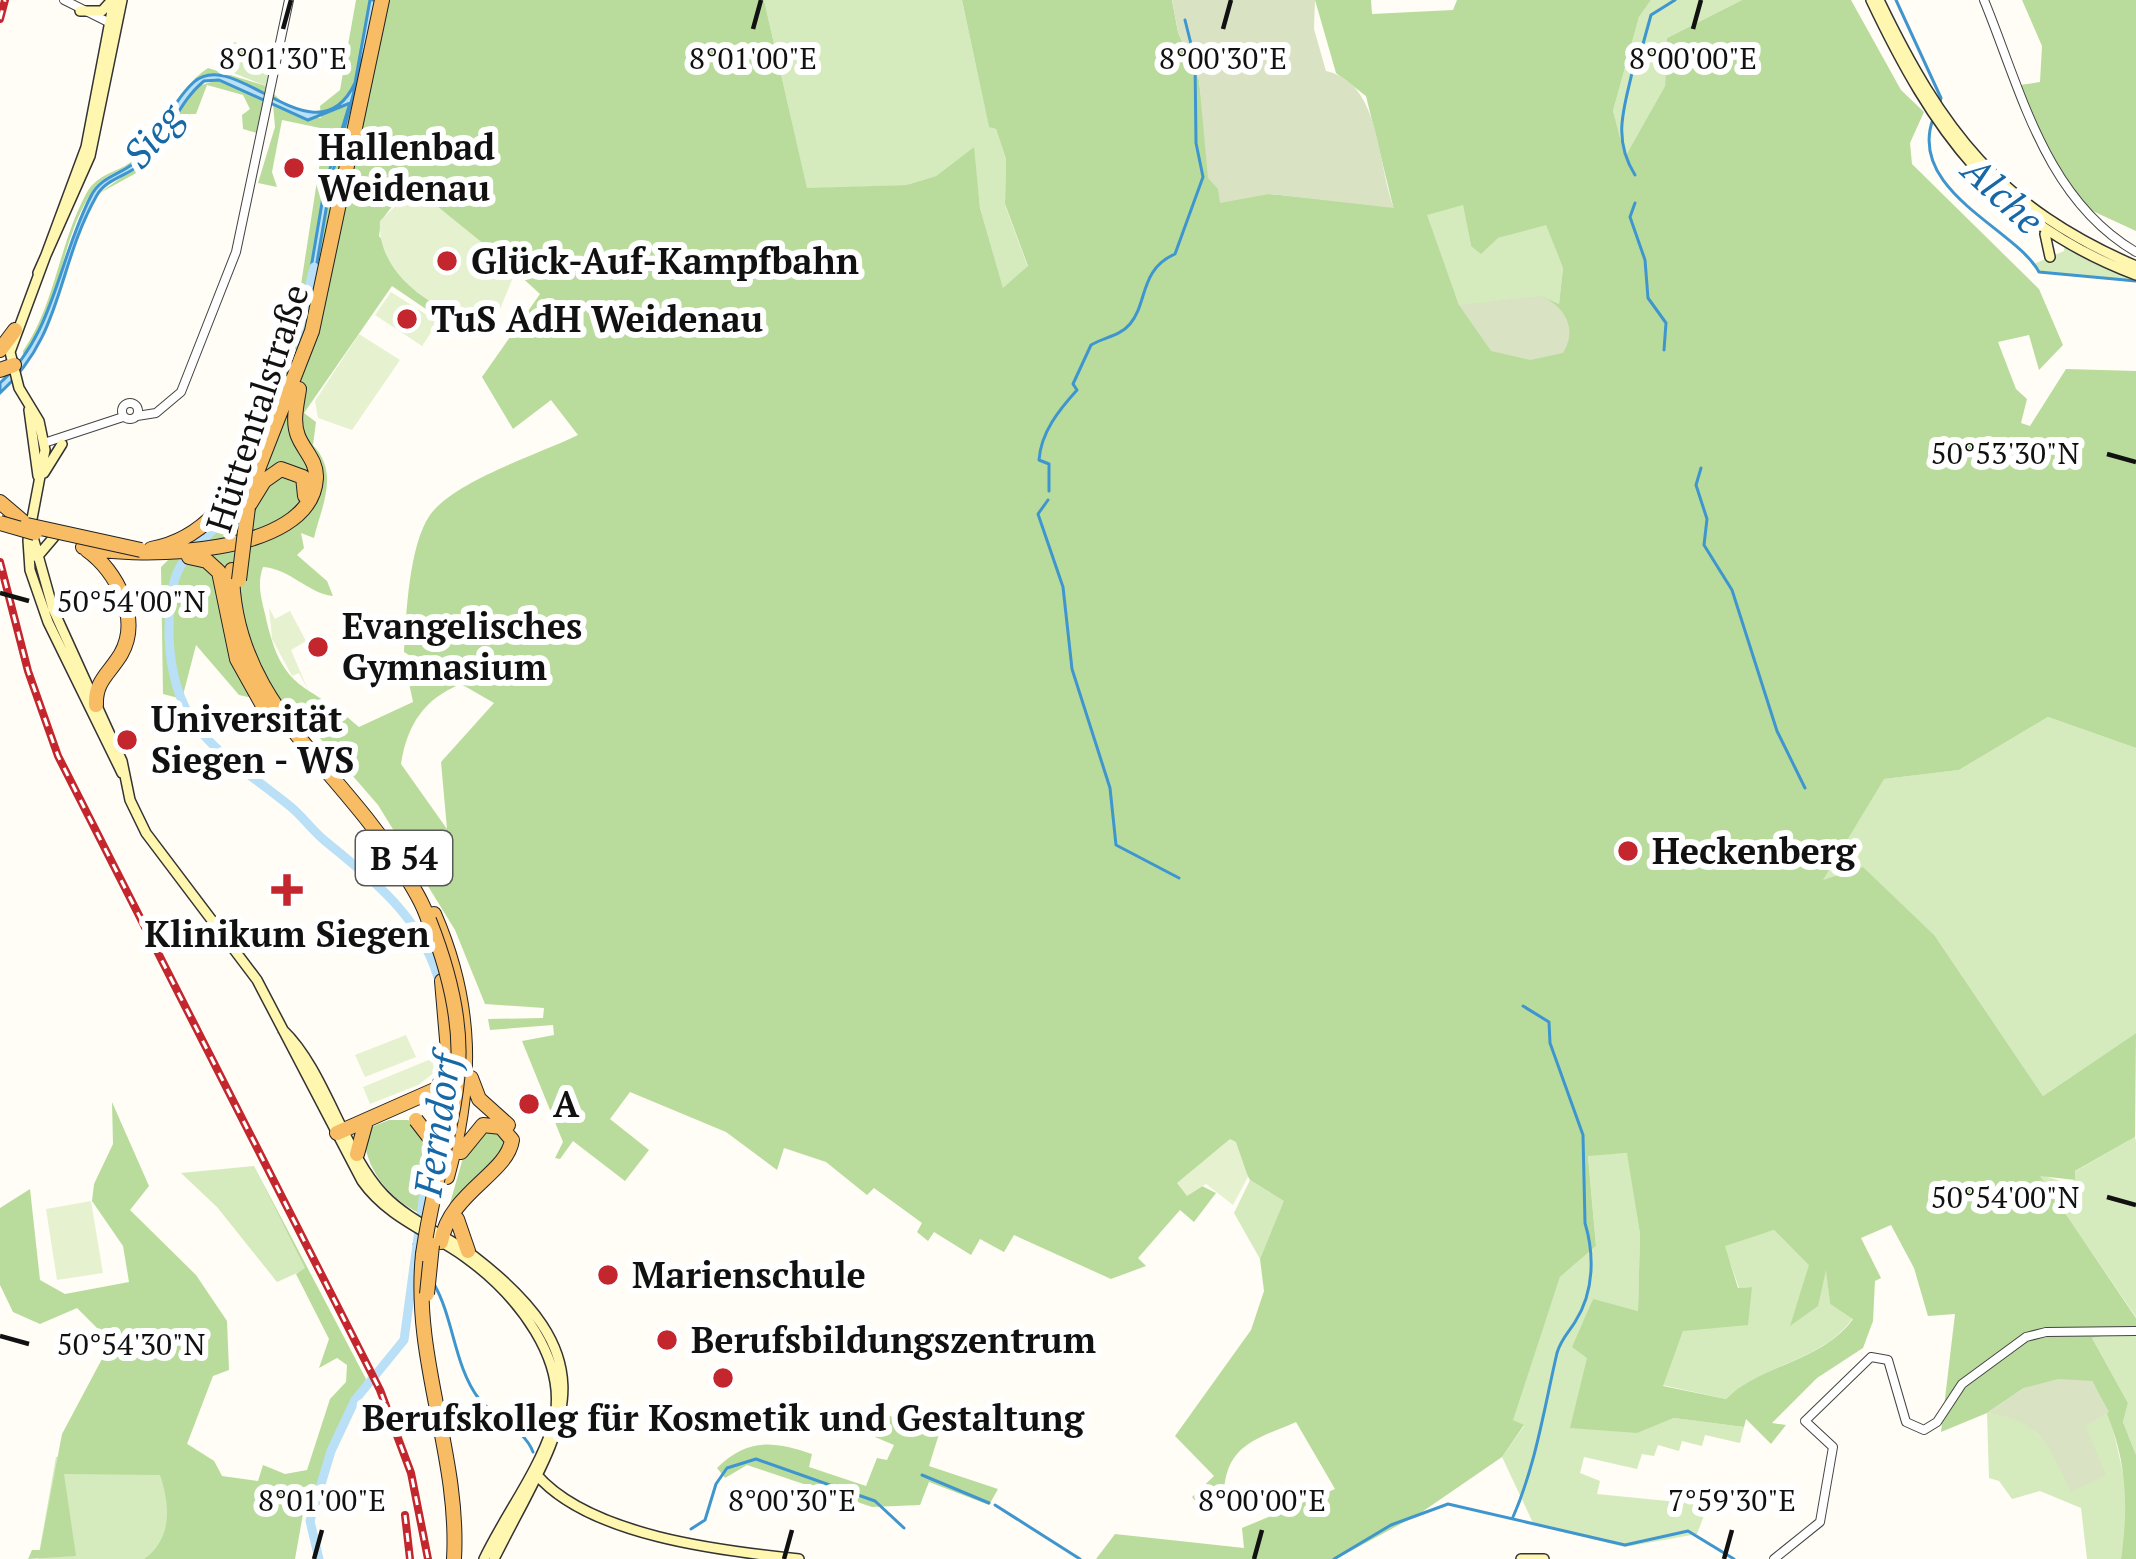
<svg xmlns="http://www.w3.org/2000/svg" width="2136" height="1559" font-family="'PT Serif',serif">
  <rect width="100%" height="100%" fill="#fffdf5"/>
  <path fill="#d5ebbd" d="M764,0H962L989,126L996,129L1006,159L1005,205L1028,267L1003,289L980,208L973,148L936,176L906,185L807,189Z
    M1651,0H1742L1667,38L1665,86L1624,159L1613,111L1639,17Z
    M234,42L248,45L255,70L269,72L266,86L226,70Z
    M1463,204L1471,246L1546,224L1563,268L1559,304L1542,296L1459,305L1426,215Z
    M2065,241L2136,276V281L2039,272L2034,264L2064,251Z
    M2048,717L2136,748V1033L2043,1096L1935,936L1821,882L1883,779L1959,770Z
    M2135,1137L2136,1142V1317L2038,1174L2067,1183L2075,1180L2074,1172Z
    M1628,1153L1640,1234L1638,1311L1592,1300L1588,1357L1636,1433L1674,1418L1744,1427L1740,1443L1705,1435L1702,1446L1682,1441L1679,1451L1658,1445L1654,1456L1642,1454L1637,1469L1584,1457L1580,1473L1600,1481L1597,1494L1708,1505L1697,1534L1625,1547L1534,1525L1502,1457L1524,1426L1512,1420L1560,1277L1596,1246L1588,1155Z
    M254,1166L306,1269L277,1282L217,1207L181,1173Z
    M1250,1180L1285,1201L1260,1259L1234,1213Z
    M1774,1230L1810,1265L1791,1325L1826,1265L1830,1304L1853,1318C1821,1363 1760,1364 1726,1399L1662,1385L1683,1331L1751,1287L1739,1288L1724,1245Z
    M2136,1331V1455L2123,1422L2128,1403L2092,1338Z
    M2109,1412L2130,1503L2121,1559H2087L2081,1508L2040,1491L2012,1499L1999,1481L1989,1478L1987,1413L2021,1417L2049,1446Z
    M186,1443L214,1461L225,1482L240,1559H38L56,1457Z"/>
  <path fill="#b9dc9c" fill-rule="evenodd" d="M356,0H764L807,188L906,185L936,176L974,147L980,208L1003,288L1028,266L1005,204L1006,159L996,129L989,127L962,0H1172L1178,32L1199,80L1205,128L1269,194L1393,206L1366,96L1336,73L1315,0H1371L1372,14L1453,10L1457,0H1651L1639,17L1613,111L1625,157L1665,86L1667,38L1742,0H1851L1901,90L1924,112L1910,143L1912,164L2039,289L2063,345L2039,370L2029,335L1998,342L2016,389L2027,399L2021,423L2030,426L2066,369L2136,371V748L2048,717L1959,770L1884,779L1823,880L1863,867L1935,936L2043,1096L2136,1033L2135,1137L2075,1171V1180L2040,1176L2136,1318V1331L2092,1338L2128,1403L2123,1422L2136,1455V1559H2121C2131,1491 2124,1443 2092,1381L2024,1388L1987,1413L1941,1432L1955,1314L1928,1316L1914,1268L1891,1225L1861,1238L1881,1278L1875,1281L1873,1321L1863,1348L1817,1378L1772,1423L1786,1425L1771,1444L1746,1419L1744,1427L1674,1418L1637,1433L1570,1428L1587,1358L1572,1347L1593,1299L1638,1311L1640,1234L1627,1153L1588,1156L1596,1246L1560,1277L1513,1420L1524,1425L1502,1457L1419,1514L1336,1559H1096L1115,1534L1244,1548L1242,1528L1335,1489L1296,1422C1257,1439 1227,1444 1224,1491L1198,1504L1192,1497L1214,1476L1175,1436L1251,1330L1264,1291L1260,1259L1284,1201L1250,1180L1232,1148L1190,1180L1216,1193L1194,1222L1180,1210L1138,1258L1146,1266L1111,1279L1014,1235L1004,1252L980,1239L971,1255L934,1232L928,1241L917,1232L922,1223L874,1188L867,1195L826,1162L784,1148L777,1170L726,1132L630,1092L610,1119L649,1150L625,1181L573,1141L560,1159L555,1158L563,1142L522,1041L554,1035L553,1025L490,1030L488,1019L543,1018L544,1008L485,1004L455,930L378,805L293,707L239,695L196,645L182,699L163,694L161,567L226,503L300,291L325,129L282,120L272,172L277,187L258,183L275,127L273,104L300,117L321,118L320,106L340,90ZM393,205L493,251L540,294L482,377L513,429L551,400L578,435C539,454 454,481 430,515C409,545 406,615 404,652L443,676H417L375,658L409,683L413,702L359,727C306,679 283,697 265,614C261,597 257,584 263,567C291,569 307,593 333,596L327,581L297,555L304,548L301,533L314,538C321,507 340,474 313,445L316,422L304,413L392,286L445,322L459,317L436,305L379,236L381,221ZM1463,205L1471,246L1481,254L1498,238L1546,225L1563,268L1559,304L1542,296L1459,305L1427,215ZM461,684L494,703L441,762L447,829L401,764C407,726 423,699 461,684ZM1774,1230L1809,1265L1790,1326L1818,1306L1826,1270L1830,1304L1853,1319C1821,1363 1760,1364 1726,1399L1663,1386L1683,1331L1748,1325L1752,1287L1738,1288L1725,1246Z
    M2022,0H2136V231L2073,202L2028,118L2020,85L2040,82L2042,46Z
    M208,68L266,86L284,104L221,75C178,89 171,115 146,151C132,169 107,171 94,189C58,240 61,311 24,361L23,351C55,305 59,244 86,194C98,171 122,173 138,156C164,128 175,90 208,68Z
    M219,80L265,101L257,133L243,129L242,115L250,109L243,95L207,85L196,114H183L138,172L98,194L142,163L198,86Z
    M112,1102L149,1186L130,1210L196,1275L227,1321L229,1370L213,1376L187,1444L214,1461L222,1476L258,1481L263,1465L285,1474L307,1470L330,1399L346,1382L347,1365L337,1358L319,1368L329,1339L296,1274L305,1268L254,1166L366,1379L303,1514L295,1559H144C173,1539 170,1504 160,1475L64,1474L76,1556L28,1559L32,1550H40L62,1434L111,1342L77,1308L40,1324L13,1312L0,1285V1208L30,1189L40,1280L65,1294L129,1282L123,1246L92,1201L94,1184L113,1144Z
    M389,1120H408L425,1133L429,1163L419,1213C387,1197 363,1166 364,1130Z
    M494,1128L508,1145L447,1214L464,1154L477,1132Z
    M887,1415L939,1434L929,1466L998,1489L989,1505L929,1482L920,1505L872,1507L747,1465L725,1478L717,1468C747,1438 773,1441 812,1454L809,1467L866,1486L877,1458L887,1460L894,1445L875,1437Z"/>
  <path fill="#d9e3c4" d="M1172,0H1315L1314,29L1326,71C1381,83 1376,160 1394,208L1269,194L1220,203L1218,189L1208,178L1199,80L1178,32Z
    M1542,296C1565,308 1578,328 1563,353L1530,360L1491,351L1459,305Z
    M2058,1379L2092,1381L2109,1412L2086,1426L2106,1475L2071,1492C2049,1446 2041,1420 1987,1413L2024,1388Z"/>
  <path fill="#e6f2cf" d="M406,196L432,202L516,270L494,324C444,319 376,278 380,221Z
    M391,292L438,322L422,346L375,315Z
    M359,334L400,360L352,430L318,418L315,401Z
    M269,608L275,619L290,611L306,641L291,650L309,692L299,673L292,676L272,639Z
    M406,1035L416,1057L365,1077L355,1055Z
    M431,1059L438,1070L418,1085L370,1104L363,1087Z
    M1230,1139L1236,1142L1248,1177L1233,1205L1206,1184L1187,1196L1177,1183Z
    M91,1201L103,1273L57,1280L46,1209Z"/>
  <path fill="#b9e0f7" stroke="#3f96cf" stroke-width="3" d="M370,0H378L332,175L315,274H310L325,185L350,103L308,120L219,80L204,81C177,103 168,140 142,163C128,176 107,178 97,195C56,267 64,335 0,393V383C55,334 58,259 91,196C102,174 126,174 141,157C160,135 172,102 194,82C236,45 316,165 355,83Z"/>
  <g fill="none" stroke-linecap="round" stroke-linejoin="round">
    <path stroke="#3f96cf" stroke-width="3" d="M1896,0L1941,98L1939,105
      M1643,44L1651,15L1675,0
      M1933,119C1907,191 2016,229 2039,272L2136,281
      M1635,175C1609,134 1628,100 1635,58
      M1635,203L1630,217L1645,260L1648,298L1666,323L1664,350
      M1701,468L1696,485L1707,519L1704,545L1732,590L1777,731L1805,788
      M1049,491V464L1039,460C1041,432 1059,410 1077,390L1073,384L1091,345C1105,337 1120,336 1130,324C1148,303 1139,270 1175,254L1203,177L1196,143L1195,60L1185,20
      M1048,500L1038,514L1063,587L1072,669L1110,788L1116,845L1179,878
      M414,1244L418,1254
      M434,1284C454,1319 454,1366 479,1399C495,1419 524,1428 533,1452
      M922,1475L989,1503
      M995,1505L1080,1559
      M1513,1517C1536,1464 1544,1409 1557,1353C1561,1339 1569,1332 1575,1322C1595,1291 1594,1253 1585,1223L1583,1135L1550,1043L1549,1022L1523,1006
      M691,1529L705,1520L716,1484L727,1468L756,1459L875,1501L904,1528
      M1334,1559L1391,1525L1448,1504L1625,1545L1688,1531L1734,1559"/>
    <path stroke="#b9e0f7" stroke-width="9" d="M239,469L269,380L298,336L314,267
      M237,486C236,522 198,536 181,565C169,585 169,615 169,637C173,735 225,753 291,807C303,817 312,830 324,840C377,884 423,917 441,988
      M434,1146L452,1081
      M319,1559L310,1521L331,1451L355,1400L404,1340L425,1186"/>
    <g stroke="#444" stroke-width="10">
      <path id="tertiary" d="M64,0L110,23
        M1984,0C2021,90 2045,199 2136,252
        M122 411a8 8 0 1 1 16 0a8 8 0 1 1-16 0Z
        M137,416L156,413L181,392L236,252L289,0
        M44,443L123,417
        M1774,1559L1820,1522L1833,1447L1805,1421L1871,1357L1888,1360L1906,1422L1924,1430L1937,1422L1962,1384L2026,1337L2046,1332L2136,1331"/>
    </g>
    <g stroke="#333" stroke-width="12">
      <path id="secondary" d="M114,0L86,147L10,352L19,388L39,421L45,450L28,540L30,570L48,622L122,773
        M1871,0C1933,131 1996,222 2136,275
        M1879,0C1942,131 1999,207 2136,266
        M80,11H102L112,0
        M2045,234L2050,257
        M38,273L90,156L122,0
        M29,410L38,476
        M44,473L62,444
        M31,530L53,609L122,761L130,800L146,833L257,980L362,1181C388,1218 430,1232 465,1257C515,1293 573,1362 552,1428C537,1474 505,1515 484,1559
        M37,557L54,537
        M283,1030C325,1070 343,1152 384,1195C409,1221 446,1235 475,1257C618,1368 558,1431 494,1559
        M536,1474C589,1536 722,1551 799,1559
        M1521,1559H1544"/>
    </g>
    <g stroke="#222" stroke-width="16">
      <path id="trunk" d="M0,350L15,330
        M0,370L14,365
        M0,502L27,525
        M248,507L264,481L281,469L303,477L305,496
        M237,523L312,331L382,0
        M83,547C137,559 312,557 316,478C317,461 304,451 298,436C292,421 297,404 299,389
        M151,549C233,534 252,449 285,383
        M87,550C117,571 141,619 121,654C109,674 95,681 96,705
        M189,557L207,561L219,572L237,659L271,720
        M232,570C232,704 341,766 403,871C414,889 427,909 431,930
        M434,914C473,1004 473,1084 447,1177
        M471,1078L479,1099L508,1125
        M337,1133L439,1088L448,1051L442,981
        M357,1154L365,1125
        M457,1219L468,1251
        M441,1242C450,1192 507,1174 512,1140L501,1127L483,1125L461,1152
        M423,1254C412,1360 460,1455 454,1559"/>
    </g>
    <use href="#tertiary" stroke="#fff" stroke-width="8"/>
    <use href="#secondary" stroke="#fff6b0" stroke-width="9"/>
    <use href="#trunk" stroke="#f7bc64" stroke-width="14"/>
    <g stroke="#c4262e" stroke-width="8">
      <path id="rail" d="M0,19L5,0
        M0,562L28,671L58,756L380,1390L411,1473L428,1559
        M405,1515L410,1559"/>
    </g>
    <use href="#rail" stroke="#fff" stroke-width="3" stroke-dasharray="9" stroke-linecap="butt"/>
    <g stroke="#222" stroke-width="16" stroke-linecap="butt">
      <path id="trunk-bridge" d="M0,523L35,533
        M27,525L141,550
        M239,580L248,507
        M416,1120L433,1142L428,1190
        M423,1254C444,1112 488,1069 429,920
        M427,1294L432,1245"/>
    </g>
    <use href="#trunk-bridge" stroke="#f7bc64" stroke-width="14"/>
  </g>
  <path fill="none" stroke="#111" stroke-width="4.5" d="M283,29L291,0M753,29L761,0M1223,29L1231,0M1693,29L1701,0M2107,454L2136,462M0,593L29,601M2107,1197L2136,1205M0,1336L29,1344M314,1559L322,1530M784,1559L792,1530M1254,1559L1262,1530M1724,1559L1732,1530"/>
  <g fill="#c4262e" stroke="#fff" stroke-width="4.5">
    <circle cx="294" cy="168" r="12"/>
    <circle cx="447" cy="261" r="12"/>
    <circle cx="407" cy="319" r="12"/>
    <circle cx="318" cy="647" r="12"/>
    <circle cx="127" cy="740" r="12"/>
    <circle cx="1628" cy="851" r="12"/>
    <path d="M281 872h12v12h12v12h-12v12h-12v-12h-12v-12h12z"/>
    <circle cx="529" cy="1104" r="12"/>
    <circle cx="608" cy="1275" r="12"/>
    <circle cx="667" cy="1340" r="12"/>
    <circle cx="723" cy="1378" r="12"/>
  </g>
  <g text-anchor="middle" stroke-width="12" stroke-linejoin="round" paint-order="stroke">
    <rect fill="#fff" stroke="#585858" stroke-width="3" x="356" y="831" width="96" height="54" rx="9"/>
    <g font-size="33" font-weight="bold" fill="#111">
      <text x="404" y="870">B 54</text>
    </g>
    <g font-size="36" font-weight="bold" fill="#111" stroke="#fff" text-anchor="start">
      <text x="318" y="160">Hallenbad<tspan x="318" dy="41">Weidenau</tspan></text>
      <text x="471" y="274">Glück-Auf-Kampfbahn</text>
      <text x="431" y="332">TuS AdH Weidenau</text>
      <text x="342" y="639">Evangelisches<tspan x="342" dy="41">Gymnasium</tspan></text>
      <text x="151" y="732">Universität<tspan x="151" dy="41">Siegen - WS</tspan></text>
      <text x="1652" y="864">Heckenberg</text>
      <text x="287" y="947" text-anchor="middle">Klinikum Siegen</text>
      <text x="553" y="1117">A</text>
      <text x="632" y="1288">Marienschule</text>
      <text x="691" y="1353">Berufsbildungszentrum</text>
      <text x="723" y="1431" text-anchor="middle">Berufskolleg für Kosmetik und Gestaltung</text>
    </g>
    <g font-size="36" fill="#111" stroke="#fff">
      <text transform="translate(257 408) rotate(-72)" y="13">Hüttentalstraße</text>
    </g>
    <g font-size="39" font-style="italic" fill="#1768a6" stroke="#fff">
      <text transform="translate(153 136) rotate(-50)" y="14">Sieg</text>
      <text transform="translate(2003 195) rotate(43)" y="14">Alche</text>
      <text transform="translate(437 1125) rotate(-82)" y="14">Ferndorf</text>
    </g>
  </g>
  <g font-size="30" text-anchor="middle" fill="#111" stroke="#fff" stroke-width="12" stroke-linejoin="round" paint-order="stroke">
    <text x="283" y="69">8°01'30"E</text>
    <text x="753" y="69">8°01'00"E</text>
    <text x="1223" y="69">8°00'30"E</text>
    <text x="1693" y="69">8°00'00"E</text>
    <text x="2005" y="464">50°53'30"N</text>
    <text x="131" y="612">50°54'00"N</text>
    <text x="2005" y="1208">50°54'00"N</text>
    <text x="131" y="1355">50°54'30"N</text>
    <text x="322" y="1511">8°01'00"E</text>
    <text x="792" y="1511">8°00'30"E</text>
    <text x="1262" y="1511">8°00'00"E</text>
    <text x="1732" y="1511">7°59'30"E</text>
  </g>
</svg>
